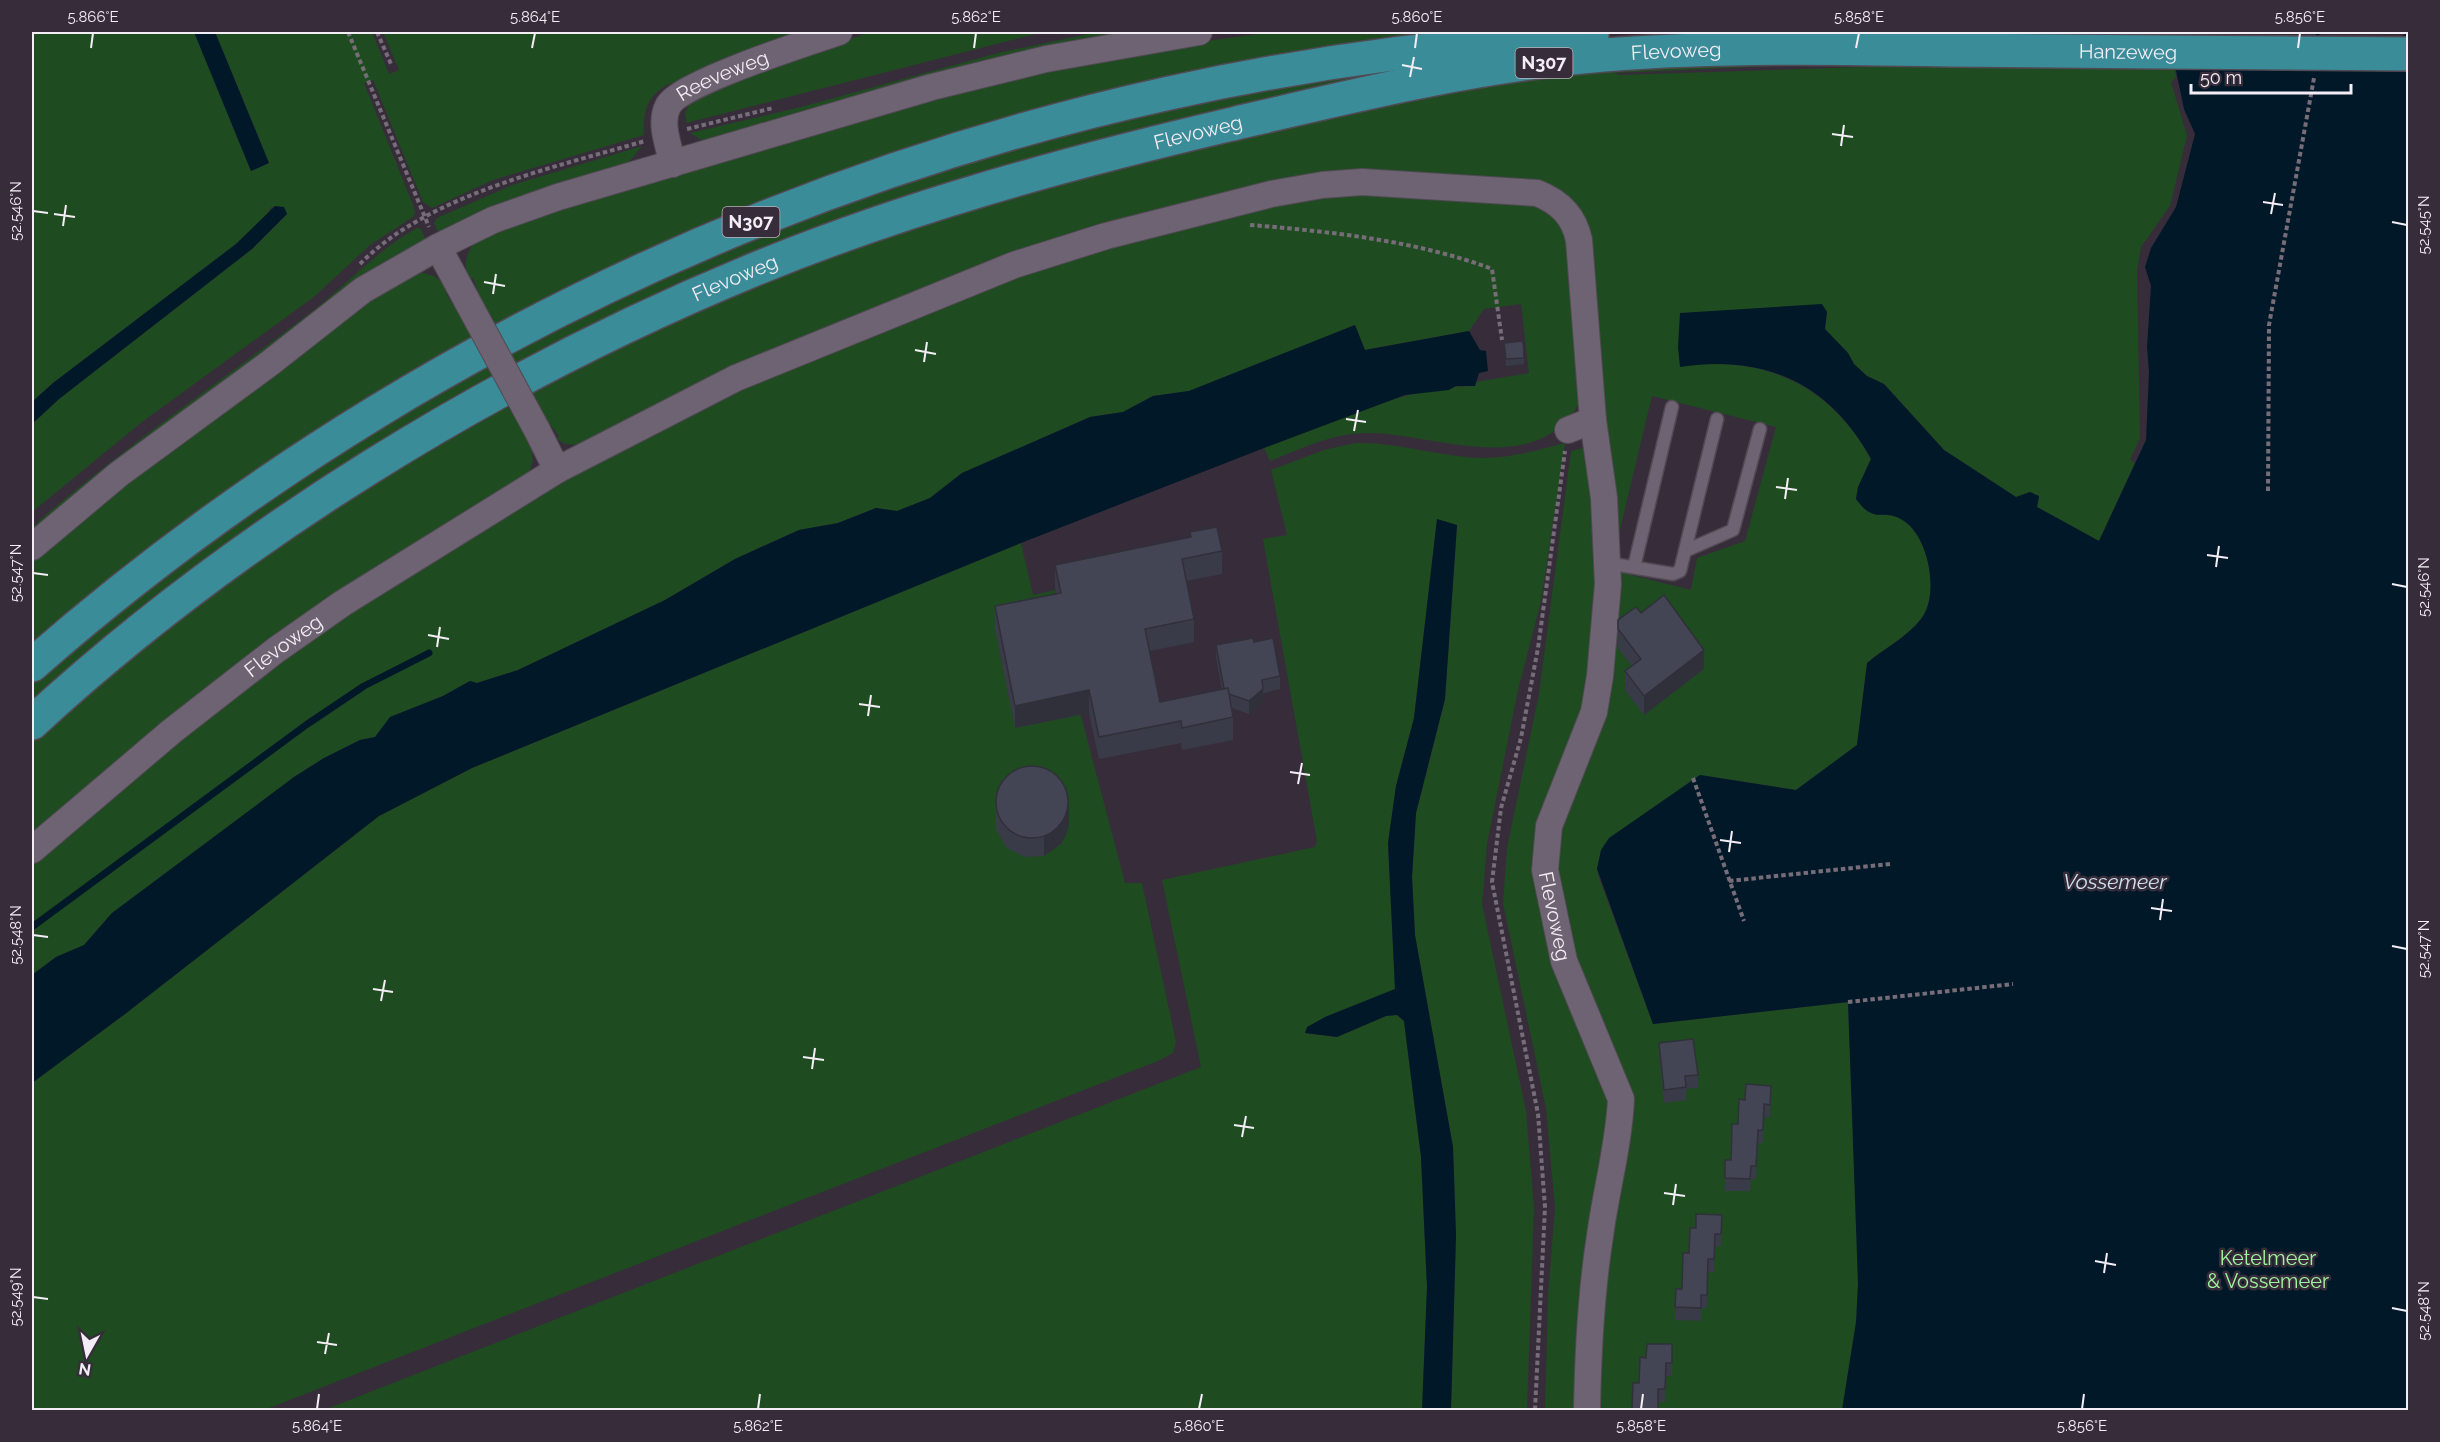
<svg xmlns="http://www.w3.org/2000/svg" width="2440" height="1442" font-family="Raleway,sans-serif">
  <rect width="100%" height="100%" fill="#372d3a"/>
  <path fill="#1f4b20" d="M32,32H194L251,171L269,163L215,32H372L389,74L399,70L383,32H802L665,86C646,99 643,112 644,135L493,180L432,208L423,202L373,80L364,83L413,205L415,212L413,217L370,245L315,296L142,422L32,512V424L59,399L252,249L287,214L284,207H271L267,215L236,244L53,383L32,402Z
    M871,32H1044L686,123L685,112L693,100L794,58Z
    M1098,32H1133L705,142L690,133L801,107L998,53Z
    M1273,32H1545L1269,65L615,274L32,652V558L359,304L414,272H420L434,276L444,284L448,291L446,294L457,311L481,299L473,278L468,277C461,256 472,243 487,231L894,109L1006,80L1191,43Z
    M1933,32H2168L2176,77L2171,82L2187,136L2170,206L2141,247L2137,271L2140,438L2130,460L2135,463L2099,541L2037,507L2039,496L2030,492L2016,497L1944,450L1884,384L1867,376L1854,364L1848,353L1825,329L1827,312L1680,366C1763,355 1830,384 1871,459L1858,487L1856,499C1875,526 1884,507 1904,521C1929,537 1940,596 1921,619C1907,637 1885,648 1867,663L1857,745L1796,790L1700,775L1601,851L1597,869L1599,878L1653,1024L1848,1002L1857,1224L2408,841V1410H1599L1606,1239L1629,1099L1577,971L1551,868L1615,571L1691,590L1697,558L1745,541L1776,427L1652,396L1615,550L1613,507L1558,193L1233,194L579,445L565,444L557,439L559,436L546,419L523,431C531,448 538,459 526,476L32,840V732L166,621L498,401L881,230L1239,130L1595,66L1845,63L1614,73L1620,75L1920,65L1932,59Z
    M1478,53L1182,128L554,354L32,712V672L278,483L688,257L1071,124Z
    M642,146L625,167L439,234L434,223L437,218L512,185Z
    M1328,193L1530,199L1565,226L1580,402C1535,481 1435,433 1367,433C1332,433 1301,449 1270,461L1264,448C1332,424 1402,386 1475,386L1476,382L1529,373L1521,304L1484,309L1469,331L1364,350L1355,325L1189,391L1153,396L1123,412L1090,417L962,473L930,498L897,511L876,508L838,523L799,530L735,559L665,600L518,670L477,683L470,681L443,696L390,717L375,737L360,740L324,758L294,777L112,913L84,945L56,957L32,975V862L218,706L415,565L650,429L915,311L1111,245Z
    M417,228L421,229L426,240L32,535V527C118,451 214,386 306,316C344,288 375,251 417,228Z
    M1355,443C1398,442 1440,457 1483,458C1511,458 1538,450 1565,443L1541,601L1518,690L1487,844L1482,904L1526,1111L1534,1208L1527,1410H1451L1456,1235L1453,1147L1415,935L1412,877L1416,813L1445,699L1457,526L1437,519L1414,718L1396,786L1388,843L1395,989L1325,1017L1305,1033L1337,1037L1386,1016L1397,1015L1404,1021L1421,1157L1427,1287L1422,1410H324L1201,1067L1162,880L1315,847L1317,841L1263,539L1287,535L1271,470L1324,450Z
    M1587,447L1592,521L1602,575L1586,710L1536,825L1613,1084L1584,1410H1545L1548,1296L1555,1208L1546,1108L1503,903L1507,848L1539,694L1571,451Z
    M1021,543L1033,595L1055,590L1074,689L1125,883H1142L1176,1042L1173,1053L1158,1061L264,1410H32V1083L125,1014L379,816L472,768Z"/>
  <path fill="#001828" d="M194,32H215L269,163L251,171Z
    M2168,32H2271V71H2315L2316,32L2362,66L2408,32V1410H1842L1856,1322L1858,1284L1848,1002L1653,1024L1597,869L1601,850L1609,838L1700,775L1796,790L1857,745L1867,663C1885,648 1907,637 1921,619C1940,596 1929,537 1904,521C1884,507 1875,526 1856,499L1858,487L1871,459C1830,383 1764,354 1680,367L1678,347L1680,313L1822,304L1827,312L1825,329L1848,353L1854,364L1867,376L1884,384L1944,450L2016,497L2030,492L2039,496L2037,507L2099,541L2146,440L2149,372L2147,347L2151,286L2145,267L2151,248L2176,207L2195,134L2184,109Z
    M275,206L284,207L287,214L252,249L59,399L32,424V402L53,383L236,244Z
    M1355,325L1365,350L1469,331L1480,350L1486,351L1488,371L1479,373L1475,386H1456L1449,390L1405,395L1264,448L1021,543L472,768L379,816L125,1014L32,1083V975L56,957L84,945L112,913L294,777L324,758L360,740L375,737L390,717L443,696L470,681L477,683L518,670L665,600L735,559L799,530L838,523L876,508L897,511L930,498L962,473L1090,417L1123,412L1153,396L1189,391Z
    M1437,519L1457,525L1445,699L1416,813L1412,877L1415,935L1453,1147L1456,1235L1451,1410H1422L1427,1287L1421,1157L1404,1021L1397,1015L1386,1016L1337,1037L1305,1033L1307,1027L1325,1017L1395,989L1388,843L1396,786L1414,718Z"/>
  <path fill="#372d3a" d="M2165,32H2274V62L2170,61Z"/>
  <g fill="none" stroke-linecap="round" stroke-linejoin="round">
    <path stroke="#001828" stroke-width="7" d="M32,927L306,725L364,686L429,653"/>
    <g stroke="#514954" stroke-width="15">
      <path id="service" d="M1685,551L1733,530L1760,429
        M1607,563L1673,574L1680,571L1717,419
        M1634,567L1672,407"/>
    </g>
    <g stroke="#514954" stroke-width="28">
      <g id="minor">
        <path id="s1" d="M673,164C669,147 659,123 668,106C680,83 809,42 839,32"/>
        <path d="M438,247L466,299"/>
        <path d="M537,430L557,470"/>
        <path d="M1568,430L1593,420"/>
        <path d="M32,547L119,474L270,363L363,290L438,247L493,220L558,197L932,87L1046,59L1199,32"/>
        <path id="s2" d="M32,850L172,731L276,650L343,603L557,470L736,378L1014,265L1106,236L1271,194L1322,185L1362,182L1537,193C1560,202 1574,216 1579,240L1593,420L1604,498L1608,584L1600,676L1594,712L1549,826L1545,870L1564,961L1621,1099C1619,1145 1606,1190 1600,1236C1591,1293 1588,1352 1587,1410"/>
      </g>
    </g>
    <g stroke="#514954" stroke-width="36">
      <g id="trunk">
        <path d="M32,665C463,287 1021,65 1592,36"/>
        <path id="s3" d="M32,723C237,534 496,376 753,270C906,207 1067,163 1228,125C1352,96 1477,65 1604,55C1719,46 1835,48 1949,50C2102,51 2255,54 2408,54"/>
      </g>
    </g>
    <path stroke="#766d79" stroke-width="4" stroke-dasharray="4.5 3" stroke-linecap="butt" d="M348,32L429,227
      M377,32L391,64
      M687,129L773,108
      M1250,225C1327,231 1419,241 1492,269L1502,340
      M360,264C427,195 555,167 645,141
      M2268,491L2269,325L2314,78
      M1693,778L1744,921
      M1729,881L1890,864
      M1848,1002L2013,984
      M1535,1410L1545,1207L1538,1114L1492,882L1501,808L1521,738L1538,648L1565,451"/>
    <use href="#service" stroke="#6e6372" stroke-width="12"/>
    <use href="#minor" stroke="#6e6372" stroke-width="26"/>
    <use href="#trunk" stroke="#398c98" stroke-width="33"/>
    <g stroke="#514954" stroke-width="28" stroke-linecap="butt">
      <path id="minor-bridge" d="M466,299L537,430"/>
    </g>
    <use href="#minor-bridge" stroke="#6e6372" stroke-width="26"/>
  </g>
  <path fill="#3a3b48" d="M1504,343L1524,358V364L1506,366Z
    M1190,532L1222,551V574L1186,581L1194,619V642L1150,651L1160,702L1222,690L1216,658V645L1254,642L1280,676V689L1263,693V702L1249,714L1232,708L1233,717V740L1182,750L1181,743L1099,759L1089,713L1015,728L995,629V606L1056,594L1055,587V565L1190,538Z
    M1641,613L1704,669L1644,715L1625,690V671L1632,666L1618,648V629Z
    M996,809L1069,825L1066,835L1061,844L1044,856L1024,857L1006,847L996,829Z
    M1659,1043L1698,1075V1088L1686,1089V1100L1664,1103L1659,1055Z
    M1771,1086L1770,1118L1764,1117L1763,1143H1758L1756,1179H1751L1750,1191H1725V1160H1731L1738,1124L1745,1100Z
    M1722,1215L1721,1247L1715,1246L1714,1272H1708L1707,1308H1701V1321L1675,1320L1676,1289H1682L1696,1228Z
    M1672,1344V1376H1666L1665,1402H1658L1639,1383Z"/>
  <path fill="#30303b" d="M1704,650V669L1644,715V696Z
    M1263,689V702L1249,714V701Z
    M1089,690V713L1015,728V706Z
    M1069,806V825L1066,835L1061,844L1044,856V837Z"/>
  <path fill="#444554" stroke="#30303b" stroke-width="1.5" d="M1523,341L1524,358L1506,359L1504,343Z
    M1217,527L1222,551L1182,559L1194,619L1145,629L1160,702L1228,688L1233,717L1182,728L1181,721L1099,737L1089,690L1015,706L995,606L1061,593L1055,565L1191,537L1190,532Z
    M1664,595L1704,650L1644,696L1625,671L1641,659L1618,629V620L1636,607L1641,613Z
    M1253,638L1254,642L1273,638L1280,676L1262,680L1263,689L1249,701L1229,694L1228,688L1224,689L1216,645Z
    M996 802a36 36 0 1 1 72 0a36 36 0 1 1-72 0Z
    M1693,1039L1698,1075L1685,1076L1686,1087L1664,1090L1659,1043Z
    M1746,1084L1771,1086L1770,1105L1764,1104L1763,1130H1758L1756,1166H1751L1750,1179L1725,1178V1160H1731L1732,1124H1738L1739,1099L1745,1100Z
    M1696,1214L1722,1215L1721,1234H1715L1714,1259H1708L1707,1295H1701V1308L1675,1307L1676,1289H1682L1683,1253H1689L1690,1228H1696Z
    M1647,1344H1672V1363H1666L1665,1389H1658V1410H1632L1633,1383H1639L1640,1357L1646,1358Z"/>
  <path fill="none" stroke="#f3edf5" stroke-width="2" d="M91,48L93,33M532,48L535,33M974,48L976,33M1415,48L1417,33M1856,48L1859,33M2298,48L2300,33M1402,65L1422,69M1410,77L1414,57M1832,134L1853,137M1841,146L1844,125M2263,202L2283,205M33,211L48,213M54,214L75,217M2271,214L2275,193M2392,222L2407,225M63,226L66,205M484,282L505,286M493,294L496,274M915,350L936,354M924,362L927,342M1346,419L1366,422M1354,431L1358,410M1776,487L1797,490M1785,499L1788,478M2207,555L2228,558M2216,567L2219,546M33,573L48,575M2392,584L2407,587M428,635L449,639M437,647L440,627M859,704L880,707M868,716L871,695M1290,772L1310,775M1298,784L1302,763M1720,840L1741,843M1729,852L1732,831M2151,908L2172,911M2160,920L2163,899M33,935L48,937M2392,946L2407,949M373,989L393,992M381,1001L385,980M803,1057L824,1060M812,1069L815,1048M1234,1125L1254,1128M1242,1137L1246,1116M1664,1193L1685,1196M1673,1205L1676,1184M2095,1261L2116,1265M2104,1273L2107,1253M33,1297L48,1299M2392,1308L2407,1311M317,1342L337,1345M325,1354L329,1333M317,1409L319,1394M758,1409L760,1394M1199,1409L1202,1394M1641,1409L1643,1394M2082,1409L2084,1394"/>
  <g text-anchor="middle" stroke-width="5" stroke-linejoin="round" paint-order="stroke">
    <g fill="#372d3a" stroke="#bbb3bd" stroke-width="1.5">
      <rect x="1515.5" y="48" width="57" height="30" rx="4.5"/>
      <rect x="722.5" y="207" width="57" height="30" rx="4.5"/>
    </g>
    <g font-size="18" font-weight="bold" fill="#f3edf5">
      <text x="1544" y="69">N307</text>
      <text x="751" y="228">N307</text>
    </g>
    <g font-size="20" fill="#f3edf5" stroke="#372d3a">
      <text dy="7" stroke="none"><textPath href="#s3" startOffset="2260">Hanzeweg</textPath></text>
      <text dy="7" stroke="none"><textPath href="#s3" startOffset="1808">Flevoweg</textPath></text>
      <text dy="7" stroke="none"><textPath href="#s1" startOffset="123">Reeveweg</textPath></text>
      <text dy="7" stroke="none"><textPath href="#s3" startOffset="1322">Flevoweg</textPath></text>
      <text dy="7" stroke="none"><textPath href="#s3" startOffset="836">Flevoweg</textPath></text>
      <text dy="7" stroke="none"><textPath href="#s2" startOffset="324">Flevoweg</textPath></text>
      <text dy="7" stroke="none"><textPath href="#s2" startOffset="2439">Flevoweg</textPath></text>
    </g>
    <g font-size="20" fill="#a0f6a0" stroke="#372d3a">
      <text x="2268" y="1265">Ketelmeer<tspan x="2268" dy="23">&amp; Vossemeer</tspan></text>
    </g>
    <g font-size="21" font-style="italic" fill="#cee1ef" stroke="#372d3a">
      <text x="2115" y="889">Vossemeer</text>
    </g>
  </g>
  <rect width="2440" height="1442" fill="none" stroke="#372d3a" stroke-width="66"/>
  <g transform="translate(87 1355) rotate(189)" stroke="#372d3a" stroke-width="4.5" paint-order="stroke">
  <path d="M0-4.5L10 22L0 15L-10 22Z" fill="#f3edf5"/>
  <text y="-9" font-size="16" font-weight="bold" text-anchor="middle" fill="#f3edf5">N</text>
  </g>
  <path d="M2191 84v9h160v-9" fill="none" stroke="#f3edf5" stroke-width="3"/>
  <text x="2200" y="84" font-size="18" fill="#f3edf5" stroke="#372d3a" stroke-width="4.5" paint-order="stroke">50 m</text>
  <rect x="33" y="33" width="2374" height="1376" fill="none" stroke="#f3edf5" stroke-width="2"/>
  <g font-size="15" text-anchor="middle" fill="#f3edf5">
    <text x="93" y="22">5.866°E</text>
    <text x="535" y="22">5.864°E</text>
    <text x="976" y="22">5.862°E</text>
    <text x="1417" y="22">5.860°E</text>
    <text x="1859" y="22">5.858°E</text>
    <text x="2300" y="22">5.856°E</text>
    <text transform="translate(16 211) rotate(-90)" y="5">52.546°N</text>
    <text transform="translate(2424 225) rotate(-90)" y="5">52.545°N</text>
    <text transform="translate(16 573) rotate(-90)" y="5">52.547°N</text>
    <text transform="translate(2424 587) rotate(-90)" y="5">52.546°N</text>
    <text transform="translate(16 935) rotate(-90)" y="5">52.548°N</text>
    <text transform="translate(2424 949) rotate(-90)" y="5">52.547°N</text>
    <text transform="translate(16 1297) rotate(-90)" y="5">52.549°N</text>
    <text transform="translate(2424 1311) rotate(-90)" y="5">52.548°N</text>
    <text x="317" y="1431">5.864°E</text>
    <text x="758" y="1431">5.862°E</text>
    <text x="1199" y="1431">5.860°E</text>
    <text x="1641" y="1431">5.858°E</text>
    <text x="2082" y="1431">5.856°E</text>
  </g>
</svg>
